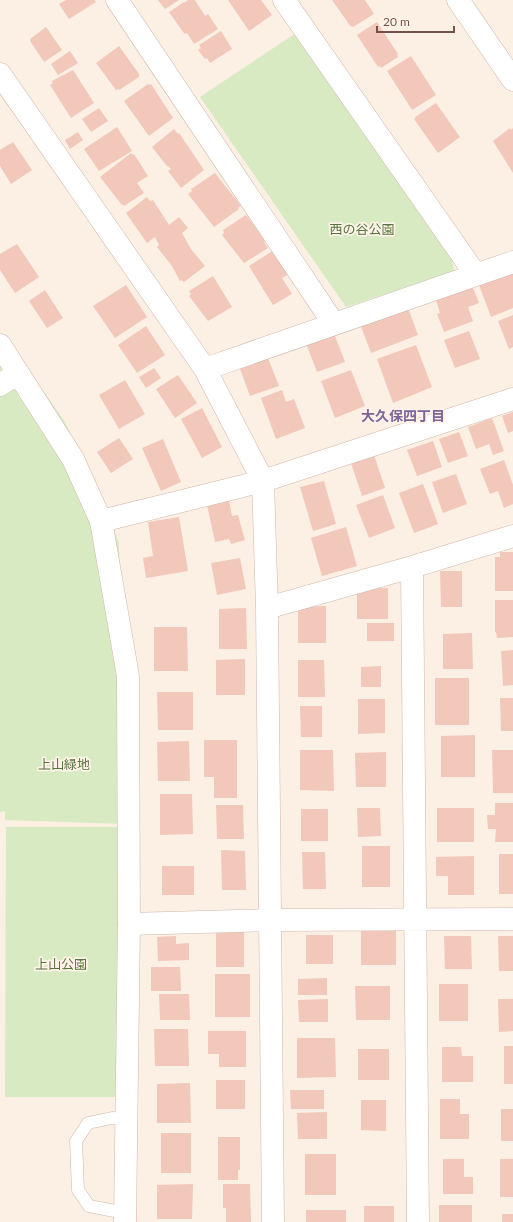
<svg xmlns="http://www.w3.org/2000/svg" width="513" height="1222" font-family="Lato,'Noto Sans JP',sans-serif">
  <rect width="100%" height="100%" fill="#fcefe3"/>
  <path fill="#d8eac2" d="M296,33L451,255L454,271L346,307L200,97Z
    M17,353L63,419L95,479L119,543L124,824L5,820V811L0,812V364Z
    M6,827H118L117,1097H5Z"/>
  <path fill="#f2c8bb" d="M66,0H94L96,2L69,19L59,4Z
    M158,0H179L165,9Z
    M188,0H195L205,16L208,14L218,29L194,44L187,33L185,34L183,32L169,12L184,2V3Z
    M228,0H261L272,15L249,31Z
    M332,0H365L374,14L353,27L352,26L351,27Z
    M377,22L398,54L397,55L398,57L381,68L380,66L378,67L357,35Z
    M46,27L62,50L44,62L30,41L31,40L30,39Z
    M221,31L232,49L210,63L207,58L205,59L198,50L201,48L199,45Z
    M119,46L139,74V77L119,90L118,89L116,90L96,63Z
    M70,51L78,63L58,75L51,64Z
    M411,56L436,95L412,110L387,71Z
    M73,70L94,103L71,118L50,85L53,83L52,81Z
    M148,84L149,85L151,84L173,118L149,136L124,101Z
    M436,103L460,137L438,153L414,119L416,118L415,117Z
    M99,108L108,121L91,132L82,119Z
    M117,127L132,151L99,171L84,149Z
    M510,128L511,130L513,128V173L493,141Z
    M174,129L178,134L179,133L204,170L181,188L168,171L171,169L168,166H167L152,147Z
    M78,132L83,140L70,149L65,140Z
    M13,142L32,170L11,184L0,166V150Z
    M131,153L133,155L134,154L148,176L137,183L144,193L124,206L123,204L122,205L100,177Z
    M215,173L241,206L238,208L239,209L214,227L188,194L192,191L191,189Z
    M147,197L150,201L153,200L169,225L179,217L188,228L182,233L191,249L205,266L184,282L182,280L180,281L172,266L157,247L159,245L155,237L147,243L126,213Z
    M246,215L266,241L264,242L268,248L244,263L222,235L224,233L223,230Z
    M17,244L39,277L15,293L0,270V254Z
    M274,250L289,274L282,278L292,294L273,305L249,266Z
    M513,272V308L491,317L479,285Z
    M213,276L232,307L208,321L189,296L191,294L189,291Z
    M471,283L479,303L468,307L473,321L444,332L437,314L440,313L435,297Z
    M126,285L147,317L115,338L93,306Z
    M45,290L63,318L47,328L29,301Z
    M406,303L418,335L371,353L359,321Z
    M513,315V347L509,349L498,321Z
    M330,323L345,362L317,372L302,333Z
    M146,326L165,355L137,373L118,345Z
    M469,331L480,359L455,368L444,340Z
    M416,345L432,387L393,403L377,359Z
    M264,348L279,386L250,396L236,358Z
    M154,368L161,378L146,388L139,377Z
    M351,370L365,406L335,418L321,381Z
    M178,375L197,403L175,418L156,389Z
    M125,380L145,414L119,429L99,395Z
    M282,390L286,402L294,399L305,428L276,439L261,398Z
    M202,408L222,447L202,458L181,419Z
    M513,412V431L508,433L502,416Z
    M492,418L504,451L493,455L489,444L476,449L468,427Z
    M459,432L468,456L448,463L439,439Z
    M119,438L133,459L111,473L97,452Z
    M163,439L181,482L161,491L142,448Z
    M433,441L442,467L417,476L407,450Z
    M374,455L385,488L362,496L351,463Z
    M504,460L513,485V504L504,508L498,491L490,494L480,469Z
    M456,474L467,504L443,513L432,482Z
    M324,481L336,524L313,531L300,487Z
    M423,484L438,524L414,533L399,493Z
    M383,495L395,528L369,538L356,505Z
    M229,500L232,516L238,515L245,540L231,544L229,539L215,542L207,505Z
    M179,517L188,571L146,578L143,558L153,556L148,522Z
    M346,527L357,566L322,576L311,538Z
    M500,552H513V591H495V557H500Z
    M240,558L246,589L217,595L211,563Z
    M440,571H462V607H441Z
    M357,588H388V619H357Z
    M495,600H513V637L497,638L496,632H495Z
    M326,606V643H298V607Z
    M246,608L247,649H219V609Z
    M367,623H394V641H367Z
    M154,627H187L188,671H154Z
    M472,633L473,669H443V634Z
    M513,650V685L503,686L501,651Z
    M245,659V695H216V660Z
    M298,660H324L325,697H298Z
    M381,666V687H361V667Z
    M435,678H469V725H435Z
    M157,692H193V730H158Z
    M500,698H513V731H501Z
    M358,699H385V733L358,734Z
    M300,706H322V737H301Z
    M475,735V777H441V736Z
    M204,740H237V798H214V777H204Z
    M189,741L190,781H158L157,742Z
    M300,750H333L334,791L300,790Z
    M492,750H513V793H493Z
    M386,752V787H356L355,753Z
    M160,794H192L193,834L160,835Z
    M495,803H513V842H495L496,829H488L487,815H495Z
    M216,805H243L244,839H217Z
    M357,808H380L381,836L358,837Z
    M437,808H474V842H437Z
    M301,809H328V841H301Z
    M362,846H390V887H362Z
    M221,850L245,851L246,890H222Z
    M302,852H325L326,889H303Z
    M499,854H513V894H499Z
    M474,856V895H448V876H436V857Z
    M162,866H194V895H162Z
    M396,928V965H361V929Z
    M216,932H244V967H216Z
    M306,935H333V964H306Z
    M176,936V944L189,943V960L158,961L157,937Z
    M444,936H471L472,969H445Z
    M498,936H513V971H499Z
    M151,967H180L181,991H151Z
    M215,974H250V1017H215Z
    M327,978V995H298V979Z
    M439,984H468V1021H439Z
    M355,986H390V1020H356Z
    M159,994H189L190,1020H160Z
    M328,999V1022H299L298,1000Z
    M498,999H513V1031L499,1032Z
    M154,1029H188L189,1066H155Z
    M208,1031H246V1067H219V1054H208Z
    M297,1038H335L336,1077L297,1078Z
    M504,1046H513V1084H504Z
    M442,1047H461L462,1056H473V1082H442Z
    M358,1049H389V1080H358Z
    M216,1080H245V1109H216Z
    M190,1083L191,1123H157V1084Z
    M290,1090H324V1109H291Z
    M440,1099H460V1114H469V1139H440Z
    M361,1100H386V1131L361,1130Z
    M501,1109H513V1141H501Z
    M327,1112V1139H298L297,1113Z
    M161,1133H191V1173H161Z
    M218,1137H240V1170H238V1180H218Z
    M305,1154H336V1195H305Z
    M443,1159H464V1177H473V1194H443Z
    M500,1159H513V1197H500Z
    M193,1184L192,1219H157V1185Z
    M223,1184H250L251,1222H226V1208H223Z
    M439,1205H472V1222H439Z
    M364,1206H394V1222H364Z
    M306,1210H346V1222H306Z
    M502,1214H513V1222H502Z"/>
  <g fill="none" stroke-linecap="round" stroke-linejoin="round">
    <g stroke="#d0b7ad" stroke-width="13">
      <path id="lane" d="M125,1213L89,1206L78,1190L76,1141L88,1123L112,1118L126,1119"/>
    </g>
    <g stroke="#d0b7ad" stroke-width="23">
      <path id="street" d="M117,0L334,324
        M284,0L476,275
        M458,0L513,80
        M0,74L205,369L263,481L267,608L273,1222
        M205,369L513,262
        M0,385L18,373
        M101,521L263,481L513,399
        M412,567L418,1222
        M267,608L412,567L513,536
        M129,924L270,920L513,919"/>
    </g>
    <g stroke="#d3b6aa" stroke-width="23">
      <path id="secondary" d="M0,345L73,459L101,521L128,676L129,924L125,1222"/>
    </g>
    <use href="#lane" stroke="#fff" stroke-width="12"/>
    <use href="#street" stroke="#fff" stroke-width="22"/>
    <use href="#secondary" stroke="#fff" stroke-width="22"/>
  </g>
  <g text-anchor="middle" stroke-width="3.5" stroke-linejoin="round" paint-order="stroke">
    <g font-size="13" fill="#57753e" stroke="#fff3ea">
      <text x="362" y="234">西の谷公園</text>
      <text x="64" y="769">上山緑地</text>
      <text x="61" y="969">上山公園</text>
    </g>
    <g font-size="14" font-weight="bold" fill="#7f6499" stroke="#fff3ea">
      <text x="403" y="421">大久保四丁目</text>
    </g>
  </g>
  <path d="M377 26v6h77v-6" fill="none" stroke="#755249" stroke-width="2"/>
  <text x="383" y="26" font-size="12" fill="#755249" stroke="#fff3ea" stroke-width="3" paint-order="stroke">20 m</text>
</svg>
